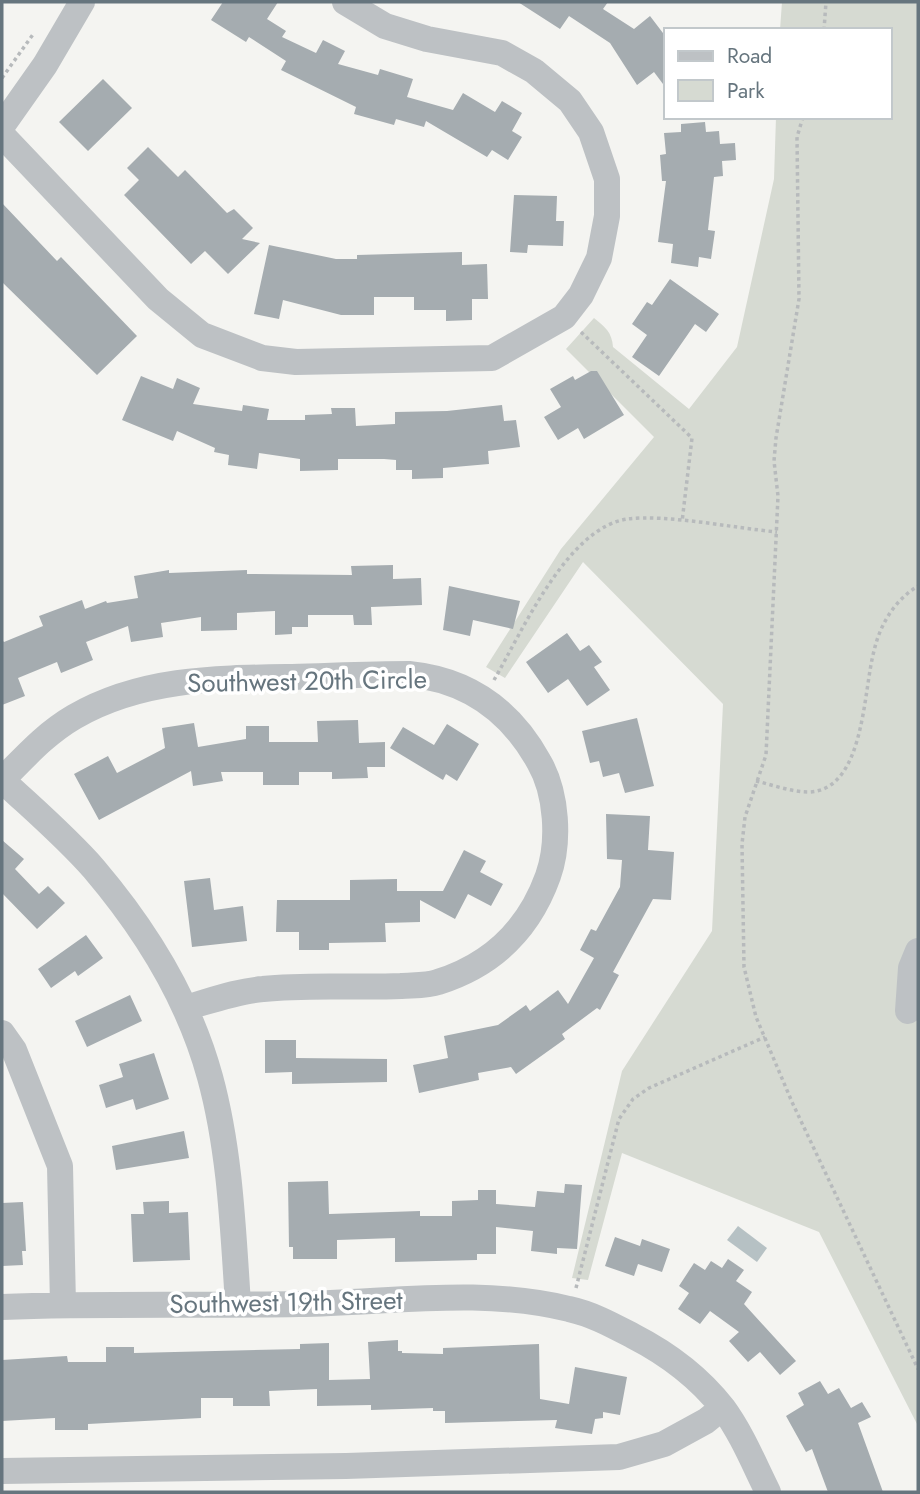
<svg xmlns="http://www.w3.org/2000/svg" width="920" height="1494" font-family="Jost,sans-serif">
  <rect width="100%" height="100%" fill="#f4f4f1"/>
  <path fill="#d6dad2" d="M782,2H918V1426L819,1232L622,1153L588,1280L572,1278L622,1071L712,931L723,704L583,562L505,678L486,667L561,549L654,437L566,349L594,318C605,327 612,332 613,347L689,409L737,347L774,179L776,117H890V30H780Z"/>
  <path fill="#b6c1c4" d="M738,1226L767,1248L757,1262L727,1240Z"/>
  <path fill="#a5acb0" d="M223,2H278L267,19L286,31L282,37L316,53L323,40L345,51L338,64L378,75L380,69L413,79L407,97L453,110L463,93L495,112L502,101L522,113L512,131L522,137L508,160L492,150L487,157L426,121L424,127L396,119L394,125L354,114L356,107L281,70L286,61L249,37L246,42L211,20Z
    M518,2H608L603,9L634,29L650,16L666,37V88L654,72L637,85L610,43L569,16L560,29Z
    M103,79L132,108L88,151L59,122Z
    M705,122L706,132L719,131L720,144L735,143L736,160L722,161L723,176L714,177L708,230L715,231L711,259L699,257L698,267L671,263L673,244L658,242L666,181H662L660,155L666,154L664,133L681,132V124Z
    M148,147L178,177L185,170L227,213L234,209L253,228L242,239L260,243L228,274L205,251L191,264L124,195L139,180L127,168Z
    M514,195L557,196L556,221H564L563,246L528,245L527,253L510,252Z
    M2,203L57,261L61,257L137,336L97,375L2,282Z
    M269,245L336,259H357V255L462,252V265L487,264L488,299H472V320L446,321V310H414V297H374V315H341L283,300L279,319L254,314Z
    M670,279L719,314L706,332L695,324L659,376L632,357L647,335L632,324L647,302L652,305Z
    M591,371H597L624,415L584,439L578,428L558,440L544,417L561,407L550,389L573,376L575,380Z
    M141,376L173,389L177,378L200,388L193,404L242,411L243,405L269,409L267,420H305V415L332,414L331,408H355L356,426L395,424V412L447,411L502,405L504,421L516,420L520,447L488,451L489,464L443,468V478L412,479V470H396V460L384,459H338V470L300,471V459L259,453L257,469L228,465L229,455L214,452L215,448L177,431L173,441L122,420Z
    M393,565V579L421,578L422,605L371,607L372,625H354L353,615H308V627H292V634L275,635V611L237,613V630L201,631V617L161,623L163,637L131,642L128,626L86,642L93,660L61,673L57,662L18,678L25,696L2,705V640L4,642L43,626L39,616L82,600L85,609L106,601L107,603L138,598L134,576L169,570V573L247,570V574L352,575L351,566Z
    M449,586L520,601L513,629L473,620L470,636L443,630Z
    M567,633L580,651L589,645L602,662L594,667L610,690L587,706L568,679L548,693L526,662Z
    M637,718L654,786L625,793L619,773L603,777L599,761L590,763L582,731Z
    M358,720L359,743L385,742V767H367L368,778L332,779V772H299V785H263V772H221L223,781L193,786L191,771L99,820L74,774L108,756L117,773L165,748L162,728L194,723L198,747L246,739V726H269V742H318L317,721Z
    M447,724L479,744L457,781L446,774L443,780L390,748L403,727L434,745Z
    M606,814L650,816L648,850L674,852L671,900L653,899L613,972L619,975L600,1010L597,1008L562,1034L565,1039L516,1074L511,1067L478,1073L479,1080L419,1093L413,1065L448,1058L444,1036L498,1025L526,1005L530,1011L558,990L568,1004L594,958L580,950L591,929L596,931L620,887L622,860L607,859Z
    M2,840L24,859L15,869L39,894L48,886L65,903L37,929L2,893Z
    M464,850L486,861L480,872L503,884L491,906L468,894L455,919L420,900V922L385,923L386,942L329,943V950H299V932H276L277,900H350V880L397,879V891H443Z
    M210,878L214,910L243,906L247,941L192,947L184,881Z
    M86,935L103,958L78,976L75,971L51,988L38,969Z
    M130,995L142,1021L87,1047L75,1021Z
    M265,1040H296V1058L387,1059V1082L292,1084V1072L265,1073Z
    M154,1053L169,1099L136,1110L133,1099L106,1108L99,1085L123,1077L119,1064Z
    M184,1131L189,1158L116,1170L112,1146Z
    M328,1181L329,1214L420,1211V1216H452V1201L478,1200V1190H496V1204L535,1207L537,1191L564,1193L565,1184L582,1185L577,1249L557,1248V1254L531,1251L533,1231L496,1227V1254H477V1260L395,1262V1238L337,1240V1259H293V1247H289L288,1182Z
    M169,1201V1213L188,1212L190,1260L133,1262L131,1214H144L143,1202Z
    M23,1202L26,1251H22L23,1265L2,1266V1203Z
    M615,1237L640,1246L642,1239L670,1249L662,1272L638,1264L634,1276L605,1266Z
    M728,1259L744,1270L736,1281L752,1292L744,1304L796,1361L780,1375L760,1352L748,1362L729,1341L739,1332L710,1311L700,1324L678,1309L689,1293L679,1286L694,1263L705,1270L711,1261L722,1268Z
    M398,1340V1351H402V1353L443,1354V1348L539,1344L540,1399L569,1404L575,1367L627,1377L620,1415L603,1412V1418L595,1419L592,1434L555,1428L557,1420L445,1423V1411H433V1408L371,1410V1405L317,1406V1389L269,1391L270,1406H233V1398H201V1418L88,1424V1430H55V1418L2,1421V1360L67,1356L68,1362H106V1347H134V1353L300,1349V1344L329,1343V1380L370,1379L368,1342Z
    M820,1381L828,1394L839,1388L851,1408L862,1402L871,1417L858,1423L883,1492H828L812,1449L806,1452L786,1416L804,1405L798,1393Z"/>
  <g fill="none" stroke-linecap="round" stroke-linejoin="round">
    <path stroke="#b7babc" stroke-width="3.5" stroke-dasharray="3.5 3.5" stroke-linecap="butt" d="M824,30L826,2
      M2,78L34,33
      M803,117L797,137L799,299L776,438L774,461L778,496L766,755L745,817L742,844L744,967L756,1017L792,1102L918,1369
      M581,332L692,438L682,522
      M494,680C522,632 567,528 627,519C666,514 734,528 777,532
      M756,781C773,785 791,792 809,792C865,790 863,691 874,651C880,624 895,600 918,586
      M576,1288L619,1119L633,1099L649,1088L765,1037"/>
    <path stroke="#bdc1c4" stroke-width="26" d="M2,126L45,65L82,2
      M2,135L158,299L202,335L262,358L296,362L492,358L564,317L581,295L599,258L607,216V179L591,132L570,101L534,71L502,53L427,39L385,26L345,2
      M2,780C25,757 45,734 74,717C141,678 217,678 292,677C331,676 370,674 409,674C468,680 511,711 539,762C557,793 560,842 548,876C529,929 492,965 438,982C427,986 412,985 401,986C355,988 308,984 263,989C237,991 210,1001 185,1008
      M2,780C33,809 66,837 94,869C145,929 189,1000 210,1077C230,1150 233,1228 238,1304
      M908,1011L911,968L918,951
      M2,1033L14,1050L60,1166L63,1305
      M2,1307C101,1303 200,1306 299,1304C388,1303 481,1287 569,1309C592,1314 612,1325 633,1336C668,1354 698,1376 723,1408C742,1434 754,1464 768,1492
      M2,1471L346,1466L619,1457L664,1444L706,1421L722,1408"/>
  </g>
  <g text-anchor="middle" stroke-width="7" stroke-linejoin="round" paint-order="stroke">
    <g font-size="26" fill="#66757e" stroke="#fff">
      <text transform="translate(307 681) rotate(-1)" y="9">Southwest 20th Circle</text>
      <text transform="translate(286 1302) rotate(-1)" y="9">Southwest 19th Street</text>
    </g>
  </g>
  <rect width="920" height="1494" fill="none" stroke="#66757e" stroke-width="7"/>
  <rect x="664" y="28" width="228" height="91" fill="#ffffff" stroke="#c2c8cb" stroke-width="2"/>
  <rect x="678" y="51" width="35" height="10" fill="#bdc1c4" stroke="#c2c8cb" stroke-width="2"/>
  <text x="727" y="63" font-size="21" fill="#66757e">Road</text>
  <rect x="678" y="80" width="35" height="21" fill="#d6dad2" stroke="#c2c8cb" stroke-width="2"/>
  <text x="727" y="98" font-size="21" fill="#66757e">Park</text>
</svg>
